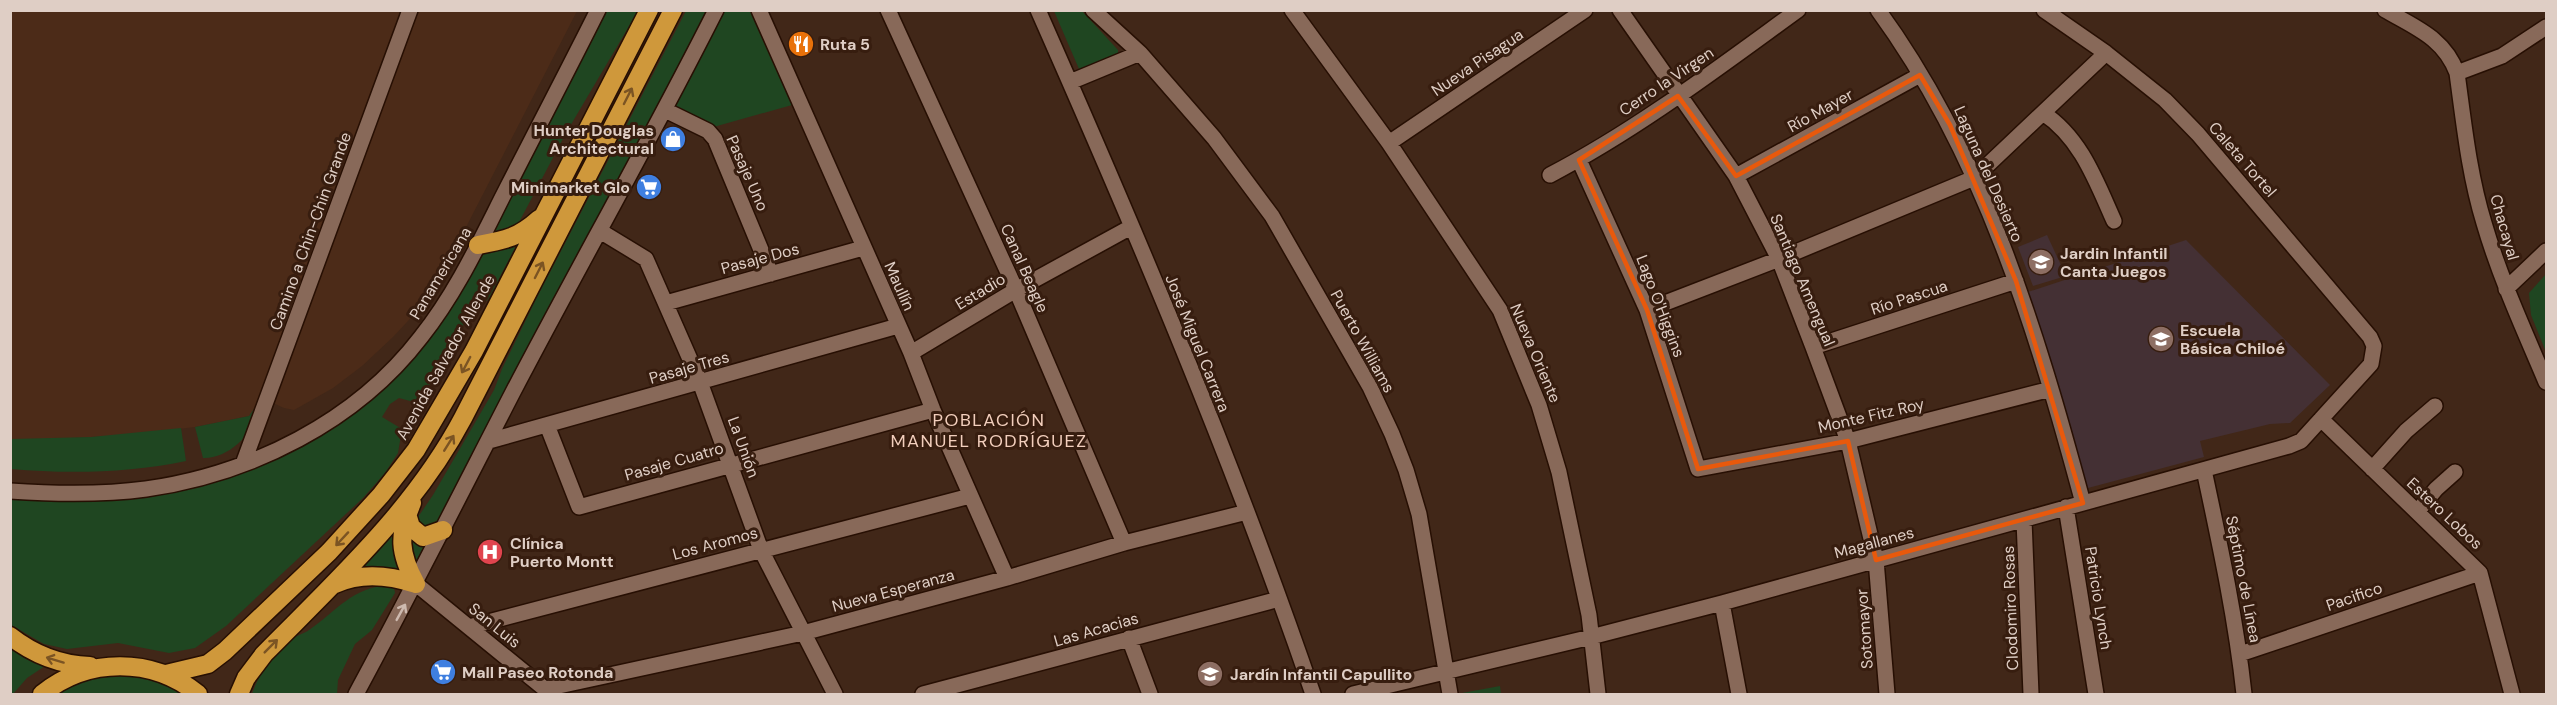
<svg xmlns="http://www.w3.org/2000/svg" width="2557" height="705" font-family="'DM Sans',sans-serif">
  <rect width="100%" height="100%" fill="#412718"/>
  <path fill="#4c2b18" d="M11,11H400L257,406L249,416L195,427L127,435L37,440L11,439Z
    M418,11H577L461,237L420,308L393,337L362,366L333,388L294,410L284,408L271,402Z"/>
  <path fill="#443034" d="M2047,235L2066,276L2033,286L2018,247Z
    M2186,240L2330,385L2290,423L2270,424L2200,441L2204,457L2088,488L2080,483L2025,293Z"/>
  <path fill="#1f4621" d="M606,11H638L566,133L517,226L496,233L494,228Z
    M686,11H708L435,528L428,533L416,520L433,495L494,390L502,369L538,295Z
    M723,11H751L792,105L710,128L673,108Z
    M1054,11H1082L1118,50V55L1079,69Z
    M513,245L515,248L489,298L464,324L422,398L410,401L399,398L390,404L382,417L402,429L398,453L385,473L363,498L226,626L195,648L169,653L118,643L67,649L44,644L11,625L10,498C54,497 105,501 147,496C222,487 275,461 336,421C362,404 387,388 408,365C438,332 460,294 481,255Z
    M2546,274V352L2531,315L2529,293Z
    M256,406C259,430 229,459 203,458L195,427L249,416Z
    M181,428L186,461C129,473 68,474 11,469V439L91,437Z
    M401,520L406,571L379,566L359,569Z
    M411,534L427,543L417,560L411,552Z
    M389,585L394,588L395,593L372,630L355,644L338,680L337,694H252C258,677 272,651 288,640C294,636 302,635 309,630C338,610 351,588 389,585Z
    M10,646L48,664L27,678L13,694H11Z
    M110,674C137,675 162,678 184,694H56L86,679Z
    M1500,686L1501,694H1463L1462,693Z"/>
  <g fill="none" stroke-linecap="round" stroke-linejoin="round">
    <g stroke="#270f03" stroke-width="18">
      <path id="minor" d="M759,10L911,353L933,410L1007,578
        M888,10L1016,290L1124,543
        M1038,10C1137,234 1234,463 1313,694
        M1093,10L1140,53
        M1292,10L1389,143L1500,310L1539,405L1559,472L1589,615L1598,694
        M1620,10L1736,176L1779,259L1813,347L1848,441L1876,560L1887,694
        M1878,10C1984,155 2037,332 2083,503
        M2385,10C2416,28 2444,38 2457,73C2464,124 2469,174 2484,223C2500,278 2524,330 2546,382
        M2457,73L2502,56L2546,27
        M1070,82L1140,53L1214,138L1272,216L1370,387L1392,434L1406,470L1419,514L1450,694
        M665,110L708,131L715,139L771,274
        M2043,113C2081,138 2096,181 2114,221
        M1389,143L1585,10
        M1579,160L1647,310L1698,469L1848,441L2051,389
        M1550,175C1638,129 1718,68 1798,10
        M1736,176L1920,75
        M600,231L646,259L700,382L761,550L835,694
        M2506,289L2546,251
        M666,303L863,248
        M1647,310L1779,259L1974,178L2106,53
        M1813,347L2016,281
        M911,353L1016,290L1131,227
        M2321,419L2480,573L2512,694
        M547,425L579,507L933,410
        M489,441L898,326
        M243,464L410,10
        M2372,469L2406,431L2435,406
        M2204,470C2220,545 2236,619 2244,694
        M10,491C55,494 102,495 146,489C251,474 356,422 421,337C457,292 481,239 507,188C537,129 568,70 598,10
        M2066,507L2096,694
        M2417,512L2436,489L2455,472
        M2024,520L2031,694
        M416,584L551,694
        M1722,603L1739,694
        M469,627L970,496
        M1129,638L1150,694
        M2240,654L2480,573
        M545,689L803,633L1007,578L1124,543L1247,512
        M356,694C410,594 461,493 513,392C580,264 651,139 716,10
        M923,694L1279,599
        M1353,694L1591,637L1722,603L2289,446L2301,441L2371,364L2374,346L2370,337L2198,134L2165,100L2106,53L2044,10"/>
    </g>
    <g stroke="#270f03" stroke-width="21">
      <path id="highway" d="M478,245C505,240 518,238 539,219
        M412,503C398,535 399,553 416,584
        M407,514L411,527L423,537L443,530
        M335,584C361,572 389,575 416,584
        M10,636C33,654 61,665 90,666
        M166,674L208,664L225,651L329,552L381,495L416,450L474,351L649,10
        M42,694C88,657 152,657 198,694
        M239,694L246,678L264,654C336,581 415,509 463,418L673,10"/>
    </g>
    <use href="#minor" stroke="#886959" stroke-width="15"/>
    <use href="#highway" stroke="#cf983b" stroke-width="18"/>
  </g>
  <defs><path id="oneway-shaft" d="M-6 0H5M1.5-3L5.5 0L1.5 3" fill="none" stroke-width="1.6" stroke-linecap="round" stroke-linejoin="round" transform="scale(1.5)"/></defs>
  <g stroke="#7b5423">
    <use href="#oneway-shaft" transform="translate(628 96) rotate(-63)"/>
    <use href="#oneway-shaft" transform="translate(539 270) rotate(-63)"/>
    <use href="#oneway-shaft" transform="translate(466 365) rotate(118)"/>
    <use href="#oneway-shaft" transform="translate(449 443) rotate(-58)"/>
    <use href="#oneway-shaft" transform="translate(342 539) rotate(133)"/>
    <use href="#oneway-shaft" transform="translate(271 646) rotate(-45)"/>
    <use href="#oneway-shaft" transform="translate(55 660) rotate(-163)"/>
  </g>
  <use stroke="#cebaaf" href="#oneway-shaft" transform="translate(401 612) rotate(-61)"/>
  <path fill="none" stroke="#e8590c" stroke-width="4.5" stroke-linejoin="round" d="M1920,75L1950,125L2016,281L2083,503L1876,560L1848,441L1698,469L1647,310L1579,160L1678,96L1736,176Z"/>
  <defs>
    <g id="restaurant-disc" transform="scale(1.35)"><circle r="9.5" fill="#e8710a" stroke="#371d0f"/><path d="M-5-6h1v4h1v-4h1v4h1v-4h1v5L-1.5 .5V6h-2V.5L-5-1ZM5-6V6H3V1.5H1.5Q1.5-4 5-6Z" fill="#fff"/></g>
    <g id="shop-disc" transform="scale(1.35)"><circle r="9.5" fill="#3f7fe0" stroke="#371d0f"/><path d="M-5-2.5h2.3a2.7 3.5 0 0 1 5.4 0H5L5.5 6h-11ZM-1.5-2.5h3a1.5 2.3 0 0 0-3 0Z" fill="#fff"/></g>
    <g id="supermarket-disc" transform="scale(1.35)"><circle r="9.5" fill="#3f7fe0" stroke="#371d0f"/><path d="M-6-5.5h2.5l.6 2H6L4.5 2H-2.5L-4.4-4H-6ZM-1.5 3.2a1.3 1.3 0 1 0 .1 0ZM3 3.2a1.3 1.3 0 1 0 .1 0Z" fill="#fff"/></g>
    <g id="school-disc" transform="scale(1.35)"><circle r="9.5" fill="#8d6e63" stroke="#371d0f"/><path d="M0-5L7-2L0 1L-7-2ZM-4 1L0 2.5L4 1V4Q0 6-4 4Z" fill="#fff"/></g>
    <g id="hospital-disc" transform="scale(1.35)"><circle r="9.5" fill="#e0444e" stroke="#371d0f"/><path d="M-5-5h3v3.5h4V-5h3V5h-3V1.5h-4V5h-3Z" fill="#fff"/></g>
  </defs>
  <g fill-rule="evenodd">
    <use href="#restaurant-disc" x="801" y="44"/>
    <use href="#shop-disc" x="673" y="139"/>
    <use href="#supermarket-disc" x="649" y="187"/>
    <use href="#school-disc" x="2041" y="262"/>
    <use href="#school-disc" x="2161" y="339"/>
    <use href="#hospital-disc" x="490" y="552"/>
    <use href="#supermarket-disc" x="443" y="672"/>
    <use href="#school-disc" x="1210" y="674"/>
  </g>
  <g text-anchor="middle" stroke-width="6" stroke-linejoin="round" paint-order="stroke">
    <g font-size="16" font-weight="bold" fill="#dfcec5" stroke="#371d0f" text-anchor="start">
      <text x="820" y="50">Ruta 5</text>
      <text x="654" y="136" text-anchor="end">Hunter Douglas<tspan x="654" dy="18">Architectural</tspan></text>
      <text x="630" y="193" text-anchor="end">Minimarket Glo</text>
      <text x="2060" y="259">Jardin Infantil<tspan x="2060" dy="18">Canta Juegos</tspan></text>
      <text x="2180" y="336">Escuela<tspan x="2180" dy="18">Básica Chiloé</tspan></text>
      <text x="510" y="549">Clínica<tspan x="510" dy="18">Puerto Montt</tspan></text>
      <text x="462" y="678">Mall Paseo Rotonda</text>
      <text x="1230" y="680">Jardín Infantil Capullito</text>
    </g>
    <g font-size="16" fill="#dfcec5" stroke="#371d0f">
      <text transform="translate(1477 62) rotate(-34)" y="6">Nueva Pisagua</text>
      <text transform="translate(1666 81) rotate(-34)" y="6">Cerro la Virgen</text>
      <text transform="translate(1820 110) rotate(-29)" y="6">Río Mayer</text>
      <text transform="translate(2243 159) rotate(49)" y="6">Caleta Tortel</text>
      <text transform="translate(748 173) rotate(66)" y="6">Pasaje Uno</text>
      <text transform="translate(1989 174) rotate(66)" y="6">Laguna del Desierto</text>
      <text transform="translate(2505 227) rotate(74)" y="6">Chacayal</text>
      <text transform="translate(310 231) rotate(-70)" y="6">Camino a Chin-Chin Grande</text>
      <text transform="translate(760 258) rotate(-15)" y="6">Pasaje Dos</text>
      <text transform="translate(1025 268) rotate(66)" y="6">Canal Beagle</text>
      <text transform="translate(440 273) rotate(-59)" y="6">Panamericana</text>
      <text transform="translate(1803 280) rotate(67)" y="6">Santiago Amengual</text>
      <text transform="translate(900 286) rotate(66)" y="6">Maullín</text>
      <text transform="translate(980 291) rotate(-31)" y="6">Estadio</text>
      <text transform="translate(1909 297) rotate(-18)" y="6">Río Pascua</text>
      <text transform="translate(1661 306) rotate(69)" y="6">Lago O'Higgins</text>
      <text transform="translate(1363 341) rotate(61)" y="6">Puerto Williams</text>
      <text transform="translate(1198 343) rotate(68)" y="6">José Miguel Carrera</text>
      <text transform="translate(1536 353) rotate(67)" y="6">Nueva Oriente</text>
      <text transform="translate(445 357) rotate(-61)" y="6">Avenida Salvador Allende</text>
      <text transform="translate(689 367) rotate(-16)" y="6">Pasaje Tres</text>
      <text transform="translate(1871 415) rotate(-13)" y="6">Monte Fitz Roy</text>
      <text transform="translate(744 447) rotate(70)" y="6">La Unión</text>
      <text transform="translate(674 461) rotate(-16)" y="6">Pasaje Cuatro</text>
      <text transform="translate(2445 513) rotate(43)" y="6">Estero Lobos</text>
      <text transform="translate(1874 542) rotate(-15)" y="6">Magallanes</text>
      <text transform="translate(715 543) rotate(-15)" y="6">Los Aromos</text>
      <text transform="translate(2244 579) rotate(79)" y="6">Séptimo de Línea</text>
      <text transform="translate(893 590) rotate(-15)" y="6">Nueva Esperanza</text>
      <text transform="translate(2354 596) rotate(-19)" y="6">Pacifico</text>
      <text transform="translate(2099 598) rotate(81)" y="6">Patricio Lynch</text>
      <text transform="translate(2010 608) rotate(-92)" y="6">Clodomiro Rosas</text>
      <text transform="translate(495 625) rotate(39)" y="6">San Luis</text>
      <text transform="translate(1096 629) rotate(-16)" y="6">Las Acacias</text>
      <text transform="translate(1864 629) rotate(-94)" y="6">Sotomayor</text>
    </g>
    <g font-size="18" letter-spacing="1.5" fill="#f2cebc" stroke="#371d0f">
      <text x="989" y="426">POBLACIÓN<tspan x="989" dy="21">MANUEL RODRÍGUEZ</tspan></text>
    </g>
  </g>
  <rect width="2557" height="705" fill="none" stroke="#dfcec5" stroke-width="24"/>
</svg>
